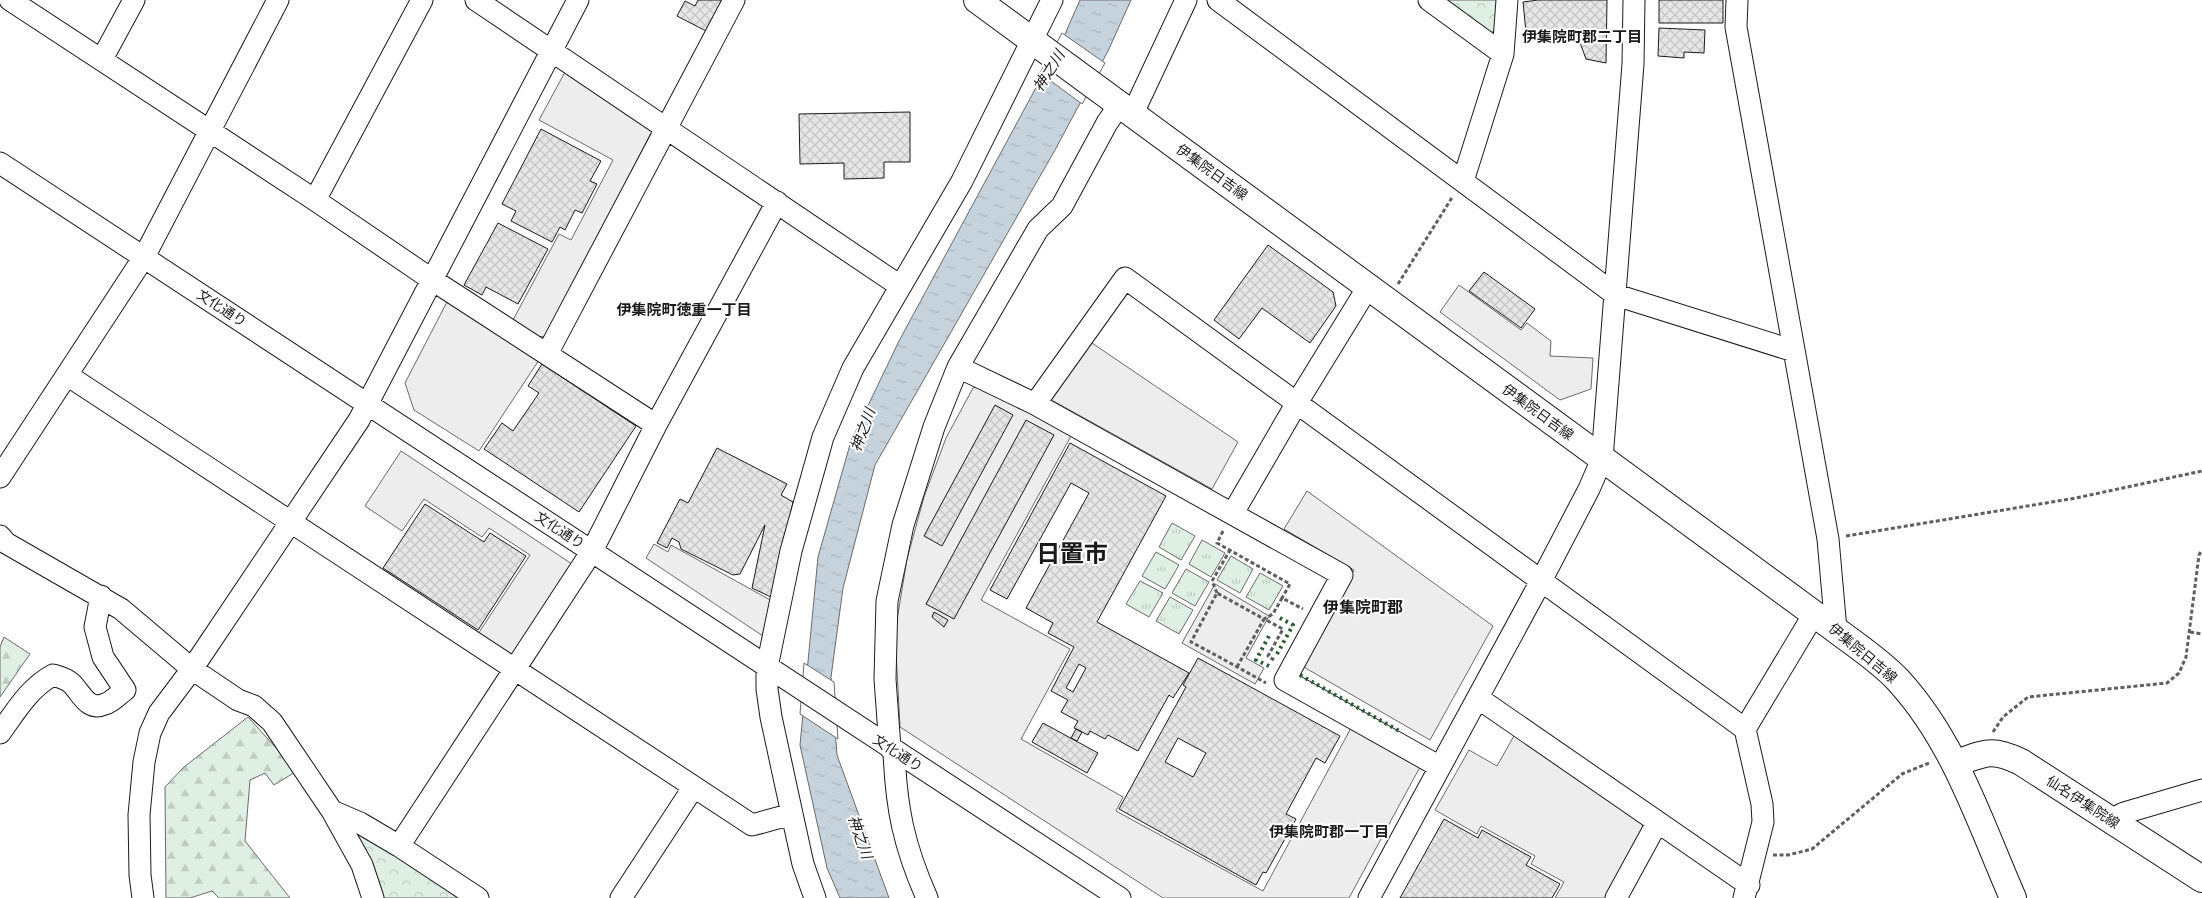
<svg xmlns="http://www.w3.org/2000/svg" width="2202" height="898" font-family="Barlow,'Noto Sans JP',sans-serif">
  <defs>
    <pattern id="grass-tufts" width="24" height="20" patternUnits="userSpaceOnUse" patternTransform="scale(1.25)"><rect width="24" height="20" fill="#e0efe3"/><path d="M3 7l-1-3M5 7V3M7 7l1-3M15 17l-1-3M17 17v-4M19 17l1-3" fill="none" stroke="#c0ccc2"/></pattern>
    <pattern id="forest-firs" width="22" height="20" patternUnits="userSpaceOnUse" patternTransform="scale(1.25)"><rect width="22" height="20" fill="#e0efe3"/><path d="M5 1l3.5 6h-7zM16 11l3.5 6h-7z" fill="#c0ccc2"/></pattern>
    <pattern id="park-crowns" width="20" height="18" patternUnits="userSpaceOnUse" patternTransform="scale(1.25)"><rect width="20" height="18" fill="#e0efe3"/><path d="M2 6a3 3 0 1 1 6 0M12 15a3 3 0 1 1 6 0" fill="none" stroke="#c0ccc2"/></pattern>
    <pattern id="water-ripples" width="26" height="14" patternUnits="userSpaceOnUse" patternTransform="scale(1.25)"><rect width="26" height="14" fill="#c6d2dc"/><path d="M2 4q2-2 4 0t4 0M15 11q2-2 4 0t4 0" fill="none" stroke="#aab4bc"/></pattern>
    <pattern id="building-cross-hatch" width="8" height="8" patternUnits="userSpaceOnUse" patternTransform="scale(1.25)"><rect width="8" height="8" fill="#e6e6e6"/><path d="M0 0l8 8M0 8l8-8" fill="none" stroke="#c5c5c5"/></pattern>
  </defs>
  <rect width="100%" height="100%" fill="#fff"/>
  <path fill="url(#grass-tufts)" stroke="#6a6a6a" d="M1172,523L1195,536L1181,560L1159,547Z
    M1202,540L1225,553L1211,577L1189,564Z
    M1156,552L1179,565L1165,589L1142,576Z
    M1231,556L1253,569L1240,593L1217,580Z
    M1186,569L1209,582L1195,606L1172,593Z
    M1260,573L1283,586L1269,610L1246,597Z
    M1140,581L1163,593L1149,617L1126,604Z
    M1170,597L1193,610L1179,634L1156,621Z"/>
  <path fill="url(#forest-firs)" stroke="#6a6a6a" d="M4,637L30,654L0,697V647Z
    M248,717L297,771L274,785L265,773L250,780L245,841L290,898H219L212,891L190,898H166L165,787L184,767Z"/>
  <path fill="url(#park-crowns)" stroke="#6a6a6a" d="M1443,0H1499L1497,29L1489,34Z
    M362,832L463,898H379L355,839Z"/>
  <path fill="#ededed" stroke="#6a6a6a" d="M565,72L652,131L547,336L537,337L513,320L559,234L571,240L613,160L539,120Z
    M1459,285L1521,330L1527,323L1551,341L1550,356L1593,358L1591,389L1560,400L1440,312Z
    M448,300L539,360L479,451L414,410L405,383Z
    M1089,341L1238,442L1212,489L1048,398Z
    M981,385L1071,436L981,600L1070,649L1021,739L1123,797L1116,811L1263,891L1351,728L1420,767L1349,898H1163L900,727L895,632L907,559L924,497L946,438L973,388Z
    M401,451L575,566L518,653L510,655L478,634L530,555L489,528L482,537L424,499L402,531L365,506Z
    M1307,491L1493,626L1430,740L1302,666L1354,570L1284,529Z
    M654,544L668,552L671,545L772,601L763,636L646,558Z
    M1215,584L1269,616L1246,658L1264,668L1255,684L1182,643Z
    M1515,734L1642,821L1643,830L1606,898H1555L1564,882L1531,864L1535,856L1481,826L1477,834L1435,810L1469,750L1497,766Z"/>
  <path fill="url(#water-ripples)" stroke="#6a6a6a" d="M1080,0H1131L1108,51L1055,150L875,465L843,588L831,677L837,755L889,898H840L827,868L800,745L818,557L851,441L899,341L1065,34Z"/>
  <path fill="#fff" stroke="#6a6a6a" d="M1062,33L1105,63L1082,104L1040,73Z
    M804,663L834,682L838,739L800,714Z"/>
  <path fill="url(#building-cross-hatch)" stroke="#1a1a1a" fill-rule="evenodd" d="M698,0H722L706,31L677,16L685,1L695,6Z
    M1538,0H1607L1606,63L1586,59L1579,40L1526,32L1523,2Z
    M1659,0H1723V23H1659Z
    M1659,28L1705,30L1704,53L1684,52V58L1658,56Z
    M910,112V162H884V178L844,179V163L800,164L799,114Z
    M541,129L601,161L590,181L597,184L582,213L575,210L565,230L560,227L552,242L511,221L516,211L502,204Z
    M498,223L548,249L518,304L486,287L482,295L464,285Z
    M1268,245L1333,292L1336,306L1310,343L1262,308L1239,339L1214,320Z
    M1484,272L1535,309L1521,328L1469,291Z
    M542,364L636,426L579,512L484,449L502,423L513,431L539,393L528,386Z
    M995,405L1013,415L942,546L924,536Z
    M1026,420L1054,435L954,619L926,604Z
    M1070,443L1166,496L1097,622L1189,673L1173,698L1169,695L1138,751L1108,735L1105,739L1090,731L1088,735L1074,728L1078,721L1061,712L1068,700L1051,691L1074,647L1048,633L1053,623L1026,608L1089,493L1071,483L1007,599L990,590ZM1079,664L1086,668L1073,692L1066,688Z
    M717,448L787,484L781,495L793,502L773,598L752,588L765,525L740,574L733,575L681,549L679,542L672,538L667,548L657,543L680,499L688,503Z
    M425,504L484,542L490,533L526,556L478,630L383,568Z
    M934,612L948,620L944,627L932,617Z
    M1198,658L1340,736L1325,763L1316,758L1286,814L1296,819L1266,873L1263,872L1256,885L1119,809L1186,687L1183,685ZM1178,738L1206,753L1193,777L1165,762Z
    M1043,723L1098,753L1087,773L1032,742Z
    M1076,729L1082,732L1077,741L1071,738Z
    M1444,819L1478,838L1482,830L1531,857L1526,865L1560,884L1552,898H1400Z"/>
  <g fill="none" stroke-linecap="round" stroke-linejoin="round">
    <g stroke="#1a1a1a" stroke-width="23">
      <path id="minor" d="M10,0L315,200L431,279L656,425
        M476,0L900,286
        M1218,0L1616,295L1794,351
        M1429,0L1503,54
        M1737,0L1736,27L1828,539L1836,630
        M102,59L134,0
        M1133,113L1186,0
        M0,163L1120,898
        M1463,181L1503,54L1507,0
        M315,200L422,0
        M547,354L734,0
        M958,367L1035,404L1342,575L1285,680L1440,767
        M67,375L752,825L792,814
        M1035,404L1125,278L1745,729
        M0,477L144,257L278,0
        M1233,513L1298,401L1368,287
        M0,536L6,543L121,609L192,669L238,700L254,706L272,722L332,811L360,823L399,846
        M1478,698L1749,885
        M0,733C16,711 29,688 53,675C60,677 65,678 71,683C81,692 87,712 105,704C112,702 119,694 125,690L103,657L95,627L101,596
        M890,748L885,679L887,601L903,525L934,427L958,367L1038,229L1062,206L1107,123L1120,104
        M894,751C896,808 904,846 927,898
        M332,811L362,865L373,898
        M2111,820L2124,813L2202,790
        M143,898L140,875L139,815L144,762L150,733L159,713L192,669L359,420L578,0
        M478,898L399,846L592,551L656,425L777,202
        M621,898L693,788
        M815,898L803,864L792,814L771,717L767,689V667L791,551L823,437L853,368L962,181L1052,0
        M1369,898L1541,581L1589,489L1602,459L1633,64L1634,0
        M1616,898L1657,823
        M1744,898L1763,822L1762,804L1745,729L1814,614"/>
    </g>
    <g stroke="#1a1a1a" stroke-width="28">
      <path id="major" d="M977,0L1836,630C1857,646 1880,661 1898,680C1955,742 1980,823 2013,898
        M1956,763C1986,753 1991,748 2021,762L2202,879"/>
    </g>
    <path stroke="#5f5f5f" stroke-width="3" stroke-dasharray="4 2.5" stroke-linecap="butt" d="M1398,284L1453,196
      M1223,531L1217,543L1290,584L1282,598
      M1846,536L2076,498L2202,471
      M1217,593L1212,581L1230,550
      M2190,632L2202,634
      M1274,660L1268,656L1283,629L1264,619L1273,614L1282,598L1303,609
      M1237,667L1264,619L1217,593L1191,642C1216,655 1241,669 1266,683
      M1993,732L2003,717L2028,697L2167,683L2179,673L2186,657L2199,555L2202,550
      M1773,855H1788L1812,849L1902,774L1929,763"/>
    <use href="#minor" stroke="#fff" stroke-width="21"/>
    <use href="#major" stroke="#fff" stroke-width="26"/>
    <path stroke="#2b5a34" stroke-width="4" stroke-dasharray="2.5 4" stroke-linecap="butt" d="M1277,654L1293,625L1278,617
      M1269,666L1256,660L1269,636
      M1300,675L1401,732"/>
  </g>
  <g text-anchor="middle" stroke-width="4" stroke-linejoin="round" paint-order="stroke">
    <g font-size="14" fill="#1a1a1a" stroke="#fff">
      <text transform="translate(1212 172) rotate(36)" y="5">伊集院日吉線</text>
      <text transform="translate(222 308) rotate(33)" y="5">文化通り</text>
      <text transform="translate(1538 412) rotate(36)" y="5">伊集院日吉線</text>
      <text transform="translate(560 530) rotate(33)" y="5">文化通り</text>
      <text transform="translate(1863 653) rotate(40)" y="5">伊集院日吉線</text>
      <text transform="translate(898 753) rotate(33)" y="5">文化通り</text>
      <text transform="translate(2083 802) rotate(33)" y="5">仙名伊集院線</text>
    </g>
    <g font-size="15" font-weight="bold" fill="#1a1a1a" stroke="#fff">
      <text x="1582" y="42">伊集院町郡二丁目</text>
      <text x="684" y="315">伊集院町徳重一丁目</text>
      <text x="1329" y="837">伊集院町郡一丁目</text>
    </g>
    <g font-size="15" font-style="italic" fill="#1a1a1a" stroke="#fff">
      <text transform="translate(1049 71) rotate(-58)" y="5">神之川</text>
      <text transform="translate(863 430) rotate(-70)" y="5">神之川</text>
      <text transform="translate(860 837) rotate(71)" y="5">神之川</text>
    </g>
    <g font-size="16" font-weight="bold" fill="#1a1a1a" stroke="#fff">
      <text x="1363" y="613">伊集院町郡</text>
    </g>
    <g font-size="24" font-weight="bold" fill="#1a1a1a" stroke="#fff">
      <text x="1072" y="562">日置市</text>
    </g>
  </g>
</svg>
